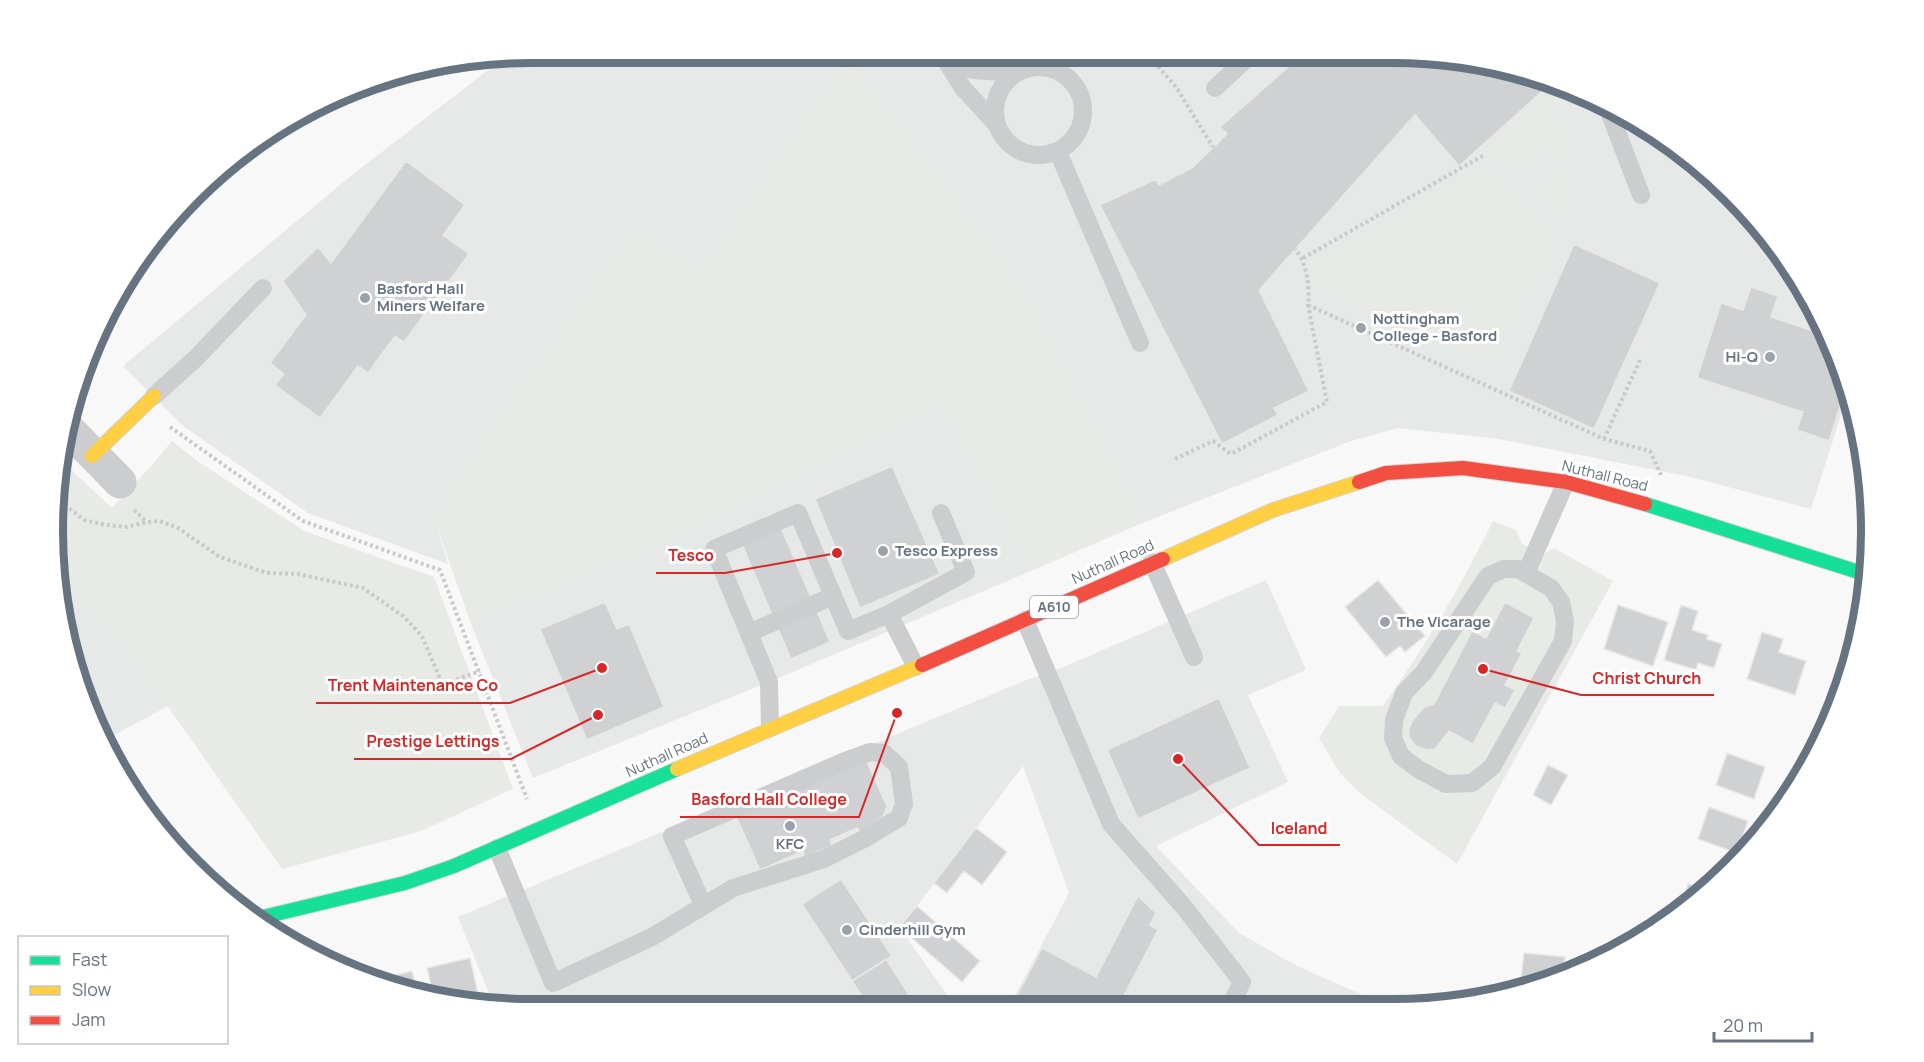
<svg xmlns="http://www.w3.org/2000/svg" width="1924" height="1062" font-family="Manrope,sans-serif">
  <rect width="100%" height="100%" fill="#f8f8f8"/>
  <path fill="#e7e8e8" d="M531,53L1424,54L1517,69L1632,116L1708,171L1742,207L1741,212L1749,214L1772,239L1822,319L1849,390L1811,509L1691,477L1499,439L1398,428L1351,441L1145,522L1012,270L849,58L702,271L635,226L436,524L448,564L308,513L183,426L123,366L352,175L505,57Z
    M945,407L1031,571L769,682L533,778L471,624L662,544Z
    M58,580L115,631L168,706L105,740L89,714Z
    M1266,580L1306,670L1248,695L1288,782L1156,846L1239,933L1297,966L1388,1006L1009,1007L1069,893L1023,766L917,906L899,927L956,1007L495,1008L458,917L1024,681L1061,668Z"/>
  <path fill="#e7eae5" d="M849,58L1012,270L1145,522L1031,571L945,407L662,544L471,624L436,524L456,480L635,226L702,270Z
    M1559,86L1586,97L1558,107L1573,202L1563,225L1538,192L1564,165L1549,150L1516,173L1485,149Z
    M1483,166L1560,244L1489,366L1318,290L1316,262Z
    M172,441L199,462L304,531L434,577L513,789L421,831L282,869L115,631L58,580L54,563L63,462L112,508L152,465Z
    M1493,521L1516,530L1522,544L1544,554L1554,548L1613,581L1457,864L1361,794L1340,773L1319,738L1339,706H1383C1425,647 1461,586 1493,521Z"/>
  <path fill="#d0d1d2" stroke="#e8e8e8" stroke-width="1.5" d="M1304,53L1424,54L1517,69L1536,77L1546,88L1459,166L1415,115L1259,290L1309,391L1274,408L1278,415L1222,444L1100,205L1156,179L1159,185L1192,168L1227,134L1220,127Z
    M406,161L465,205L443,235L469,254L404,342L395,336L368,373L358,366L320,418L275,385L284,374L270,363L306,315L283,281L318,247L331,263Z
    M1574,244L1660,283L1594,429L1509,391Z
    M1751,287L1778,296L1771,317L1828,336L1847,385L1829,441L1797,430L1803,412L1697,378L1721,303L1743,310Z
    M1857,419L1862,446L1849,442Z
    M892,466L940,574L860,608L815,499Z
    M779,523L830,642L791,659L740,540Z
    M1378,580L1425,636L1405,652L1400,646L1386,657L1345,607Z
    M605,602L617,629L629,624L664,707L587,740L540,629Z
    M1505,602L1534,618L1517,651L1522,653L1505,685L1515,690L1505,708L1495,703L1473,744L1449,731L1435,749L1427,750L1416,746L1409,737V728L1413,720L1424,707L1434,704L1472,631L1486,638Z
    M1618,605L1668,622L1653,666L1604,649Z
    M1681,605L1698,611L1692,630L1708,635L1707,639L1722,644L1714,668L1698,663L1696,670L1664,660Z
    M1762,632L1783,639L1779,652L1806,661L1795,695L1747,679Z
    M1219,698L1250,768L1138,819L1107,750Z
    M1727,753L1765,767L1754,799L1716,785Z
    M864,761L867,762L887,806L883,817L860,833L857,828L830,840L832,846L805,857L803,851L760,870L736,816Z
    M1548,765L1568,775L1551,805L1533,795Z
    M1709,807L1748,821L1737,853L1698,839Z
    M976,828L1007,852L982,885L964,871L947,893L934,883Z
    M841,879L892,956L852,981L802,904Z
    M1688,884L1704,889L1677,913Z
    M1138,896L1156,913L1150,925L1158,930L1118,1007H1011L1042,948L1096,977Z
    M917,906L980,961L962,982L899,927Z
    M1524,953L1565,957L1563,976L1547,984L1530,988L1520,987Z
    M470,958L479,998L461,1002L434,998L427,968Z
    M886,959L917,1007H869L852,981Z
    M412,971L418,995L407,993L376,980Z"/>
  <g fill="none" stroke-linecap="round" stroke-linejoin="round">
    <g stroke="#d5d6d7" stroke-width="16">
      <path id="fast" d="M1645,504L1868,575
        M259,918L405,883L454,866L677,769"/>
    </g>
    <g stroke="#d5d6d7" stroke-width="16">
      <path id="slow" d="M92,456L154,396
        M1163,559L1273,510L1359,482
        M677,769L922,665"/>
    </g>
    <g stroke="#d5d6d7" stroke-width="16">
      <path id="jam" d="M1359,482L1386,473L1463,468L1566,482L1645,504
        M922,665L1163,559"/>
    </g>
    <path stroke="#c9cacb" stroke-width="4" stroke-dasharray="3 3" stroke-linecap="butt" d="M1146,53L1176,87L1213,147
      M1303,258L1484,155
      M1308,305L1604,439L1650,451L1661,475
      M170,427L303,521L440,570L527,799
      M1604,439L1640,360
      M1175,459L1213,441L1231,454L1327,402L1308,305C1310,287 1307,263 1295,249
      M60,501L84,520L106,525L127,527L147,522L160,521L178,528L220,557L267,573L298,574L363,588L403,616L422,636L442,683H447L480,671
      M134,510L146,521"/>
    <path stroke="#cbcdce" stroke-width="18" d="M941,53L963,88L997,125
      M944,56L974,70L1016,73
      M995 111a44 44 0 1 1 88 0a44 44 0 1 1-88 0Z
      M1215,88L1253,53
      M1607,106L1641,195
      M1058,152L1140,343
      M154,396L196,358L263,288
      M1152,562L1194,657
      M1504,569H1518L1551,588L1561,602L1565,621L1563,641L1492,767L1472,783L1446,784L1418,769L1401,756L1393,738L1394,720L1404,693L1424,672L1488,576Z
      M1526,573L1566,482
      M889,614L916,667
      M1025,620L1111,824L1184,907L1242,982L1230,1006
      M749,633L833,596
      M770,728L769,682L714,549L798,513L848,631L889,614L966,572L941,513
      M497,848L553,983L652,937L733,888L824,859L864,839L899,818L904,804L899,767L884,753L870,752L845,761L672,836L703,905"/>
    <path stroke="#cbcdce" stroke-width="33" d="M67,428L120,482"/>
    <use href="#fast" stroke="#16e098" stroke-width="14"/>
    <use href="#slow" stroke="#ffcf43" stroke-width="14"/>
    <use href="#jam" stroke="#f24e42" stroke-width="14"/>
  </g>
  <g fill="#99a2ab" stroke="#fff" stroke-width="2">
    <circle cx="365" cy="298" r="6"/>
    <circle cx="1361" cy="328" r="6"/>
    <circle cx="1770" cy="357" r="6"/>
    <circle cx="883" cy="551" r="6"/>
    <circle cx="1385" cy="622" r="6"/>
    <circle cx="790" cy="826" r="6"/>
    <circle cx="847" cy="930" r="6"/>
  </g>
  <g text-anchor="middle" stroke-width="6" stroke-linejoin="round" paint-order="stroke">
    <rect fill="#fff" stroke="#949ea7" stroke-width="1.5" x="1030" y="596" width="48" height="22" rx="4.5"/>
    <g font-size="14" font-weight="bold" fill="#667481">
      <text x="1054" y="612">A610</text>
    </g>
    <g font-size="15" font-weight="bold" fill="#667481" stroke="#fff" text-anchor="start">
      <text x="377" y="294">Basford Hall<tspan x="377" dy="17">Miners Welfare</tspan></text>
      <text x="1373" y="324">Nottingham<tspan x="1373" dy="17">College - Basford</tspan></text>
      <text x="1758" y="362" text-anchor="end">Hi-Q</text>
      <text x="895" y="556">Tesco Express</text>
      <text x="1397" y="627">The Vicarage</text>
      <text x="790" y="849" text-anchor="middle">KFC</text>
      <text x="859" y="935">Cinderhill Gym</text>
    </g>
    <g font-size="15" fill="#667481" stroke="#fff">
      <text transform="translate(1605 476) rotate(14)" y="5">Nuthall Road</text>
      <text transform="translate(1113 562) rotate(-24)" y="5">Nuthall Road</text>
      <text transform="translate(667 755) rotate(-24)" y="5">Nuthall Road</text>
    </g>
  </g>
  <path d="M0 0H1924V1062H0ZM531 63H1393A468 468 0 0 1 1861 531V531A468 468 0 0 1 1393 999H531A468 468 0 0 1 63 531V531A468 468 0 0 1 531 63Z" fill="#fff" fill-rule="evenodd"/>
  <path fill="none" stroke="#667481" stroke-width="8" d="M531 63H1393A468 468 0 0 1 1861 531V531A468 468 0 0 1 1393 999H531A468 468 0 0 1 63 531V531A468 468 0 0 1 531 63Z"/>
  <path fill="none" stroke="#d62828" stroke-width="2" d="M837 553L725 573H656M1483 669L1581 695H1714M602 668L510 703H316M598 715L511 759H354M897 713L859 817H680M1178 759L1259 845H1340"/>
  <g fill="#d62828" stroke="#fff" stroke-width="2">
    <circle cx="837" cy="553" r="6"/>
    <circle cx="1483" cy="669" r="6"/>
    <circle cx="602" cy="668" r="6"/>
    <circle cx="598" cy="715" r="6"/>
    <circle cx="897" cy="713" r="6"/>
    <circle cx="1178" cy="759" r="6"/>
  </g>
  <g font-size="16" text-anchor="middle" font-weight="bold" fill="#d62828" stroke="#fff" stroke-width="6" stroke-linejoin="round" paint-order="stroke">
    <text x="691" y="561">Tesco</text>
    <text x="1647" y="684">Christ Church</text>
    <text x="413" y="691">Trent Maintenance Co</text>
    <text x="433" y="747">Prestige Lettings</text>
    <text x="769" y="805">Basford Hall College</text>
    <text x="1299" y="834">Iceland</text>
  </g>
  <rect x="18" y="936" width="210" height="108" fill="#ffffff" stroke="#c2c7cd" stroke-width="1.5"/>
  <rect x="30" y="956" width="30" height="9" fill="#16e098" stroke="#c2c7cd" stroke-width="1.5"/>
  <text x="72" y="966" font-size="18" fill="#667481">Fast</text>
  <rect x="30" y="986" width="30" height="9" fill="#ffcf43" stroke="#c2c7cd" stroke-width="1.5"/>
  <text x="72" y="996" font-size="18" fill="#667481">Slow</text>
  <rect x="30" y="1016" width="30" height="9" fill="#f24e42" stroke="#c2c7cd" stroke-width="1.5"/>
  <text x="72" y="1026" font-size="18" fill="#667481">Jam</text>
  <path d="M1714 1032v9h98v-9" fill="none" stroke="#667481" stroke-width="3"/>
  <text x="1723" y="1032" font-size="18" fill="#667481" stroke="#ffffff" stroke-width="4.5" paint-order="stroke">20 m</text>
</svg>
